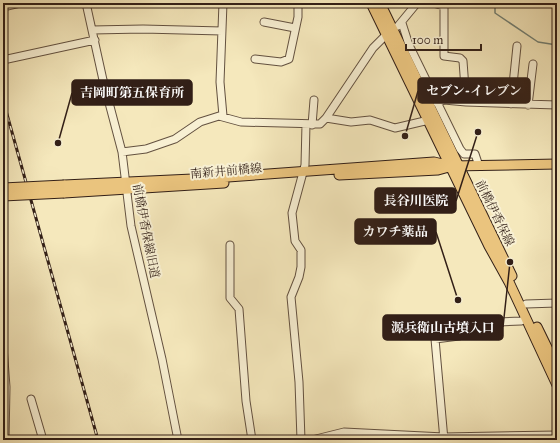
<svg xmlns="http://www.w3.org/2000/svg" width="560" height="443" font-family="'IM FELL Great Primer','Noto Serif JP',serif">
  <rect width="100%" height="100%" fill="#f5e8bc"/>
  <filter id="stains"><feTurbulence type="fractalNoise" baseFrequency=".005" numOctaves="4"/><feColorMatrix values="0 0 0 0 .2 0 0 0 0 .09 0 0 0 0 .02 0 0 0 .5 -.17"/></filter>
  <radialGradient id="worn" r=".72"><stop offset=".6" stop-color="#630" stop-opacity="0"/><stop offset="1" stop-color="#630" stop-opacity=".3"/></radialGradient>
  <g fill="none" stroke-linecap="round" stroke-linejoin="round">
    <path stroke="#728075" stroke-width="1.5" d="M495,3V13L538,42L557,45"/>
    <g stroke="#635140" stroke-width="9">
      <path id="minor" d="M86,3L103,80L122,152L131,226L162,359L178,440
        M433,3L444,6V56L460,58L463,61L466,102L444,100L437,103
        M3,7L20,3
        M264,22L295,28
        M402,23L409,45L460,149L464,154H475L479,166
        M398,26L417,3
        M92,30L143,29L222,31
        M255,59L281,62L289,59L298,17V3
        M3,60L95,40
        M466,102L557,105
        M511,104L517,46
        M528,105L533,64
        M223,116L220,82L223,3
        M326,118L351,122L370,120L395,128L429,120
        M312,125L314,100
        M122,152L146,149L175,139L200,122L219,116L241,122L320,124L326,118L373,48L387,34
        M230,245V298L239,309L246,401L252,440
        M526,304L557,303
        M3,346L6,387L5,440
        M31,399L43,440
        M301,440L299,382L291,297L299,277L301,267V250L295,241L292,213L305,165L306,124
        M312,440L344,432L444,437L557,435
        M444,440L435,339L459,336L499,322L521,321L526,319"/>
    </g>
    <g stroke="#321f17" stroke-width="11">
      <path id="major" d="M371,3L489,246L509,282L557,385
        M380,3L512,276
        M339,175L438,170L449,167
        M64,185L214,178L434,162L451,166L557,164
        M64,193L224,183
        M537,327L557,368"/>
    </g>
    <use href="#minor" stroke="#f8f0d3" stroke-width="7"/>
    <use href="#major" stroke="#eac47e" stroke-width="9"/>
    <g stroke="#321f17" stroke-width="3">
      <path id="rail" d="M3,100L98,440"/>
    </g>
    <use href="#rail" stroke="#f8f0d3" stroke-width="1.5" stroke-dasharray="4.5" stroke-linecap="butt"/>
    <g stroke="#321f17" stroke-width="11" stroke-linecap="butt">
      <path id="major-bridge" d="M3,188L64,185
        M3,196L64,193"/>
    </g>
    <use href="#major-bridge" stroke="#eac47e" stroke-width="9"/>
  </g>
  <g text-anchor="middle" stroke-width="4" stroke-linejoin="round" paint-order="stroke">
    <g font-size="12" fill="#321f17" stroke="#f8f0d3">
      <text transform="translate(226 171) rotate(-5)" y="4">南新井前橋線</text>
      <text transform="translate(495 213) rotate(64)" y="4">前橋伊香保線</text>
      <text transform="translate(146 231) rotate(79)" y="4">前橋伊香保線旧道</text>
    </g>
  </g>
  <path fill="none" stroke="#321f17" stroke-width="1.5" d="M405 136L418 91M58 143L72 93M478 132L456 201M458 300L436 232M510 262L503 327"/>
  <g fill="#321f17" stroke="#f8f0d3" stroke-width="1.5">
    <circle cx="405" cy="136" r="4"/>
    <circle cx="58" cy="143" r="4"/>
    <circle cx="478" cy="132" r="4"/>
    <circle cx="458" cy="300" r="4"/>
    <circle cx="510" cy="262" r="4"/>
  </g>
  <g fill="#321f17" stroke="#321f17" stroke-width="1.5">
    <rect x="418" y="78" width="112" height="25" rx="4"/>
    <rect x="72" y="80" width="120" height="25" rx="4"/>
    <rect x="375" y="188" width="81" height="25" rx="4"/>
    <rect x="355" y="219" width="81" height="25" rx="4"/>
    <rect x="383" y="315" width="120" height="25" rx="4"/>
  </g>
  <g font-size="13" text-anchor="middle" font-weight="bold" fill="#fff">
    <text x="474" y="95">セブン-イレブン</text>
    <text x="132" y="97">吉岡町第五保育所</text>
    <text x="416" y="205">長谷川医院</text>
    <text x="395" y="236">カワチ薬品</text>
    <text x="443" y="332">源兵衛山古墳入口</text>
  </g>
  <rect width="560" height="443" fill="none" stroke="#f5e8bc" stroke-width="16"/>
  <rect x="4" y="4" width="552" height="435" fill="none" stroke="#321f17" stroke-width="2"/>
  <rect x="8" y="8" width="544" height="427" fill="none" stroke="#321f17"/>
  <path d="M406 44v6h75v-6" fill="none" stroke="#321f17" stroke-width="2"/>
  <text x="412" y="44" font-size="12" fill="#321f17" stroke="#f8f0d3" stroke-width="3" paint-order="stroke">100 m</text>
  <rect width="100%" height="100%" filter="url(#stains)"/>
  <rect width="100%" height="100%" fill="url(#worn)"/>
</svg>
